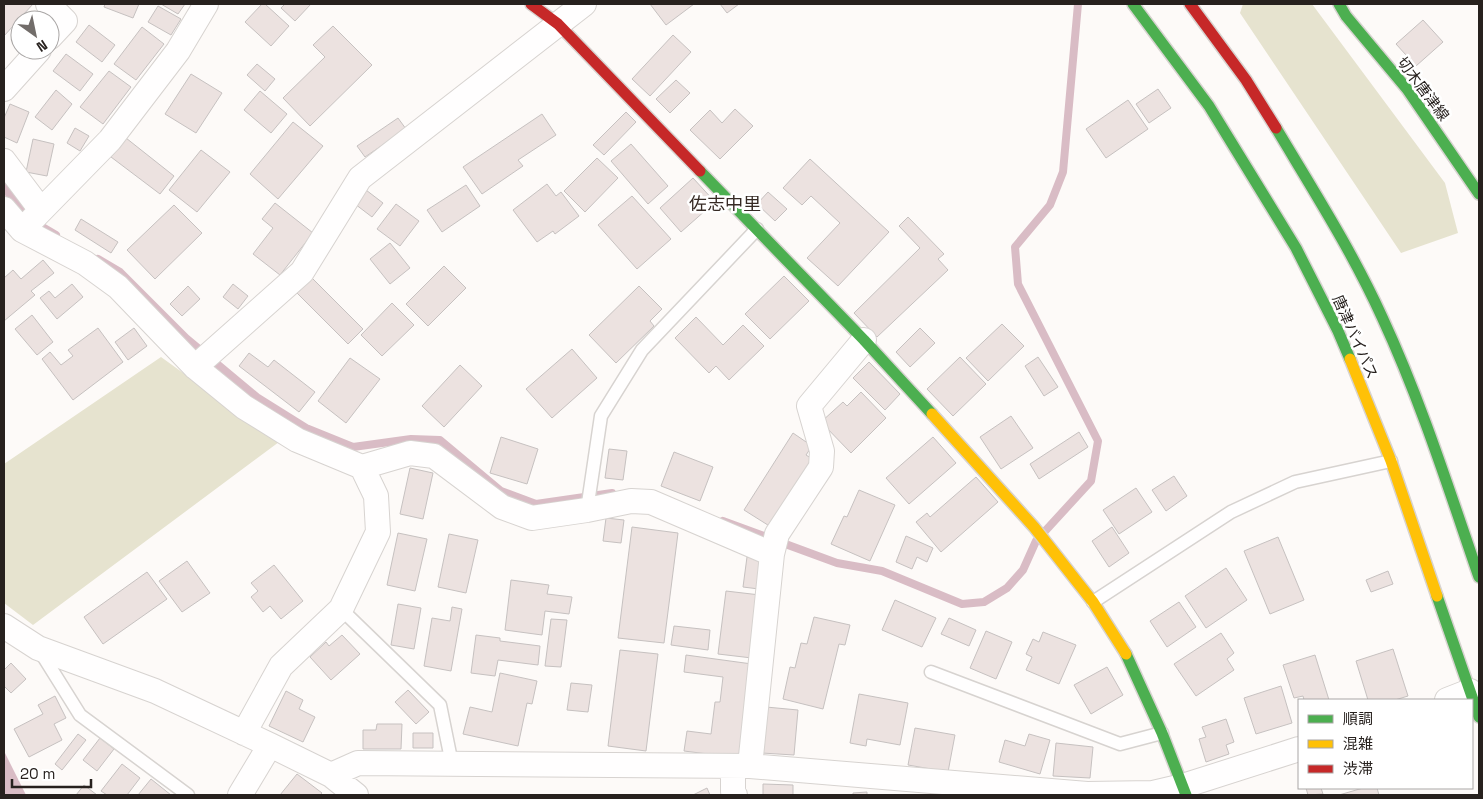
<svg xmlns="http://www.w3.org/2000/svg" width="1483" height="799" font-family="'Space Grotesk','Noto Sans JP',sans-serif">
  <rect width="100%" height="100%" fill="#fdfaf8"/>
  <path fill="#e6e3cf" d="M1243,4H1312L1445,183L1458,233L1401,253L1240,13Z
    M161,357L279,442L33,625L4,603V464Z"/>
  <path fill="#d9bcc5" d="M4,751L26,795H4Z"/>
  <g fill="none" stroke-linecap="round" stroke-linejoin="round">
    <path stroke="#d9bcc5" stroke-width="8" d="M4,187L27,218L56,235
      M98,259L120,272L186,338L258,398L306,428L353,447L411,439L440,440L501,491L536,504L612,493
      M723,521L837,563L882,571L962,604L984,602L1007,588L1023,570L1036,541L1091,481L1098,441L1018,284L1015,247L1050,205L1063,172L1078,4"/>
  </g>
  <path fill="#ece2e0" stroke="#c6c1c0" d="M4,4H33L4,36Z
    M105,4H139L133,18L104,7Z
    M161,4H185L178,14Z
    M262,4H265L289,26L271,46L245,22Z
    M285,4H311L295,21L281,8Z
    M650,4H694L666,25Z
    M720,4H739L727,13Z
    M158,6L181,19L171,35L148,22Z
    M1423,20L1443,42L1416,66L1396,44Z
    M89,25L115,45L102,62L76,42Z
    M333,26L372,65L310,126L283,98L325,57L313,45Z
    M142,27L164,44L136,80L114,64Z
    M673,35L691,52L650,96L632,79Z
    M66,54L93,74L80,91L53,71Z
    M257,64L275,79L265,91L247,75Z
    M109,71L131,87L103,124L80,107Z
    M191,74L222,93L196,133L165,114Z
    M676,80L690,93L670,113L656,99Z
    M1158,89L1171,108L1149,123L1136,104Z
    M56,90L72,104L52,130L35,117Z
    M260,91L287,114L271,133L244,110Z
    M1128,100L1148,129L1106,158L1086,129Z
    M10,104L29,112L17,143L4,137V118Z
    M735,109L753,126L720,159L690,130L710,110L722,123Z
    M626,112L636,122L604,155L593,145Z
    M542,114L556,135L518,160L523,166L482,194L463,167Z
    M398,118L406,129L365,157L357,146Z
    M293,122L323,146L278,199L250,174Z
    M75,128L89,136L80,151L67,143Z
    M126,138L174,176L160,194L111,157Z
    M33,139L54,144L47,176L26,172Z
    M631,144L668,186L648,204L611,161Z
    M201,150L230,172L197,212L169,190Z
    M597,158L618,178L585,212L564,191Z
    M810,159L889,232L838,286L807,258L840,223L811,196L802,205L783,188Z
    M693,178L715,202L681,232L660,208Z
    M547,184L556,196L561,192L579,216L555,234L553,231L537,242L513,210Z
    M466,185L480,206L442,232L427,210Z
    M366,190L383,203L372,217L355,204Z
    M768,192L787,209L775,221L757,204Z
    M632,196L671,239L637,269L598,225Z
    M275,203L313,233L280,275L253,254L273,228L262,219Z
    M396,204L419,221L400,246L377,229Z
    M174,205L202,233L155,279L127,250Z
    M908,217L944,254L938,259L948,270L877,337L854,313L920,248L899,226Z
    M81,219L118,242L111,253L75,230Z
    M390,243L410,268L390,284L370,259Z
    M43,260L54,273L31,291L35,295L4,321V278L13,270L21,279Z
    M444,266L466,288L428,326L406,304Z
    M784,276L809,301L770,339L745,314Z
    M312,278L363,329L348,344L297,293Z
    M72,284L83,297L57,319L40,298L49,291L55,298Z
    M233,284L248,296L238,309L223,297Z
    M188,286L200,299L182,316L170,304Z
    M639,286L662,309L650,321L654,326L616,363L589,335Z
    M392,303L414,325L382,356L361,335Z
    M32,315L53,342L37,355L15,329Z
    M696,317L723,345L743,325L764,346L729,380L716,366L709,373L675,338Z
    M1002,324L1024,346L988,381L966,358Z
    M98,328L123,362L73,400L42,359L50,352L61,365L73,356L68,350Z
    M134,328L147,346L128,360L115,342Z
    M920,328L935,343L910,367L896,352Z
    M572,349L597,378L552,418L526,389Z
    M249,353L268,367L274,360L315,392L299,412L239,366Z
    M960,357L986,384L953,416L927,389Z
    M1038,357L1058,387L1044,396L1025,366Z
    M350,358L380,379L346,423L318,401Z
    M869,362L900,394L885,410L853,378Z
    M460,365L482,386L444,427L422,406Z
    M861,392L886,418L851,453L821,422L843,402L847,406Z
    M1011,416L1033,448L1001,469L980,437Z
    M1079,432L1088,447L1039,479L1030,464Z
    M793,433L812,446L806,455L814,460L771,527L744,510Z
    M501,437L538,449L527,484L490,473Z
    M933,437L956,463L909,504L886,478Z
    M609,449L627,451L623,480L605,478Z
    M674,452L713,467L700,501L661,486Z
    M410,468L433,473L423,519L400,514Z
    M1174,476L1187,496L1166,511L1152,490Z
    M976,477L998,502L941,552L916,522L927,513L930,517Z
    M1136,488L1152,512L1119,534L1103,510Z
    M859,490L895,505L870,561L831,544L844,516L847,517Z
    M606,518L624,520L621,543L603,541Z
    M632,527L678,533L664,643L618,638Z
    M1112,527L1129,553L1109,567L1092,541Z
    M398,533L427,539L415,591L387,585Z
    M449,534L478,540L466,593L438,587Z
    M906,536L933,548L927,562L917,557L912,569L896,562Z
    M1278,537L1304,600L1270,614L1244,551Z
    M747,557L763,559L759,589L743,587Z
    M187,561L210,593L182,612L159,581Z
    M274,565L303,601L281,619L270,606L263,612L251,597L258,591L251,583Z
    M1226,568L1247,600L1206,628L1185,596Z
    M1388,571L1393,584L1371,592L1366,580Z
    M147,572L167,599L103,644L84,617Z
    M511,580L549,585L547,594L572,597L569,614L545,611L542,635L505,630Z
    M726,591L760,595L752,658L718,654Z
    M895,600L936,618L922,647L882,630Z
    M1179,602L1196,627L1167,647L1150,621Z
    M398,604L421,608L414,649L391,645Z
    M452,607L462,609L451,671L424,666L432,618L450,621Z
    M814,617L850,625L845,645L839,644L823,709L783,699L790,667L795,668L801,643L807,644Z
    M949,618L976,630L969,646L941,634Z
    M551,619L567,620L561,667L545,666Z
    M674,626L710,630L708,650L671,645Z
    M986,631L1012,642L996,679L970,668Z
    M1043,632L1076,645L1059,684L1026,670L1032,657L1026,654L1033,639L1039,642Z
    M1221,633L1234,653L1227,659L1234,670L1196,696L1174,664Z
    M342,635L360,654L331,680L310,657L326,642L329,646Z
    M476,635L500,638V641L540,646L538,665L498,660L495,676L471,673Z
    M1393,649L1408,696L1395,700H1368L1356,661Z
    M620,650L658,654L646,751L608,746Z
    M686,655L752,664L740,758L684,751L687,731L711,734L715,702H720L723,677L684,672Z
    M1315,655L1329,700H1304L1303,696L1294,698L1283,665Z
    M11,663L26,679L11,693L4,686V670Z
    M1107,667L1123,695L1091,714L1074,685Z
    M500,673L537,681L532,704L527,703L518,746L463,734L470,707L492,712Z
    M571,683L592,685L588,712L567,710Z
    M1281,686L1292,723L1256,734L1244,698Z
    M408,690L429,712L416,724L395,702Z
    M286,691L303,700L299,709L315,717L303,742L269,726Z
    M859,694L908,703L900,745L867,739L866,746L850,743Z
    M55,696L66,718L54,724L62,740L29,757L14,729L43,714L38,705Z
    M766,707L798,710L794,755L762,753Z
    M1226,719L1234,742L1226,745L1229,754L1206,762L1199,739L1206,737L1202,727Z
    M377,724H402L401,749H363V730H376Z
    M915,728L955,735L948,772L908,765Z
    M413,733H433V748H413Z
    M78,734L86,740L62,770L55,764Z
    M1029,734L1050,740L1040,774L999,762L1005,740L1025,746Z
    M100,738L114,749L97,771L83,760Z
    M1056,743L1093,747L1090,778L1053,776Z
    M122,764L140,778L127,795H107L101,791Z
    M297,774L322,793L320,795H280Z
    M151,779L171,795H138Z
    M763,784L793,785V795H763Z
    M84,785L97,795H76Z
    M707,788L710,795H693Z
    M1306,788H1321L1323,794L1308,795Z
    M1363,788H1377L1379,795H1339Z
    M867,792V795H853V793Z"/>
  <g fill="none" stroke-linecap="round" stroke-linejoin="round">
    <g stroke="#d7d3d0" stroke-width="15">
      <path id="lane" d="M587,510L601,416L642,350L757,229
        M1093,602L1231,512L1295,482L1391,461
        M341,609L440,705L452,764
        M40,651L80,715L188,795
        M931,672L1120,744L1162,733"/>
    </g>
    <g stroke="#d7d3d0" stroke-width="26">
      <path id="street" d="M48,4L65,21L50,37
        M4,89L39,50
        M4,161L41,210
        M4,209L22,230L85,263L118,287L195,367L244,407L297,440L362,467L410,453L434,456L502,507L532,518L587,510L631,501L651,502L772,554
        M22,230L110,140L178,51L206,4
        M195,367L302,272L360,178L584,4
        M4,626L38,648L155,691L270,745L331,775L356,795
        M1447,700L1470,691
        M244,733L281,666L341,609L378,532L376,496L362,467
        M733,766V792L735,795
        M750,766L772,554L777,534L821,467L822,451L809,406L864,340
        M331,775L358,763L750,766L1087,794L1153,793L1183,786L1299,749
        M240,795L270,745"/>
    </g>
    <g stroke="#d7d3d0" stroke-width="14">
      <path id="fast" d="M1133,4L1209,106L1296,248L1338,331L1350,359
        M1339,4L1346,16L1407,89L1479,194
        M1276,128C1313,190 1352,251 1382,317C1421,401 1449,490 1479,577
        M700,171L864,340L932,414
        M1437,596L1479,717
        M1126,654L1162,733L1186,795"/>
    </g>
    <g stroke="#d7d3d0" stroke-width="14">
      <path id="slow" d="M1350,359L1391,461L1437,596
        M932,414L1034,527L1093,602L1126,654"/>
    </g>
    <g stroke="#d7d3d0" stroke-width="14">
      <path id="jam" d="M531,4L558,24L700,171
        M1190,4L1246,80L1276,128"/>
    </g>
    <use href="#lane" stroke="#fffefe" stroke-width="12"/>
    <use href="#street" stroke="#fffefe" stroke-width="24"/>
    <use href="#fast" stroke="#4caf50" stroke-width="11"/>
    <use href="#slow" stroke="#ffc107" stroke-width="11"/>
    <use href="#jam" stroke="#c62828" stroke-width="11"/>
  </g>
  <g text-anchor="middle" stroke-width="5" stroke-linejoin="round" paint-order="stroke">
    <g font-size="15" fill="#27211e" stroke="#fff">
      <text transform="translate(1423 89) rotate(53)" y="5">切木唐津線</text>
      <text transform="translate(1355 337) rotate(66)" y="5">唐津バイパス</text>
    </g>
    <g font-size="18" fill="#362a24" stroke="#fff">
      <text x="725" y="210">佐志中里</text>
    </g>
  </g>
  <rect width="1483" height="799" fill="none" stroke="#27211e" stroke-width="10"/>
  <rect x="1298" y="699" width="175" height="90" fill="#ffffff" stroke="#a9a6a5"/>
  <rect x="1308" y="715" width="25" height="8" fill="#4caf50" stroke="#a9a6a5"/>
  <text x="1343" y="724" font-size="15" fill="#27211e">順調</text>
  <rect x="1308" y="740" width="25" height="8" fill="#ffc107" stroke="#a9a6a5"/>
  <text x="1343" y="749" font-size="15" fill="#27211e">混雑</text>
  <rect x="1308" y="765" width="25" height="8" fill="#c62828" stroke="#a9a6a5"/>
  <text x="1343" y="774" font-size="15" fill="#27211e">渋滞</text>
  <g transform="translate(35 35) rotate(147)"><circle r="24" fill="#ffffff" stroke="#a9a6a5"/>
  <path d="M0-4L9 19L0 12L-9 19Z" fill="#726d6a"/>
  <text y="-8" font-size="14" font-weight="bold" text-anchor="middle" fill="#27211e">N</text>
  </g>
  <path d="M12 779v8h79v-8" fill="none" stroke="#27211e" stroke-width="2.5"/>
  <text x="20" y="779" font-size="15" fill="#27211e" stroke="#ffffff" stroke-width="4" paint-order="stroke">20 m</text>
</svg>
